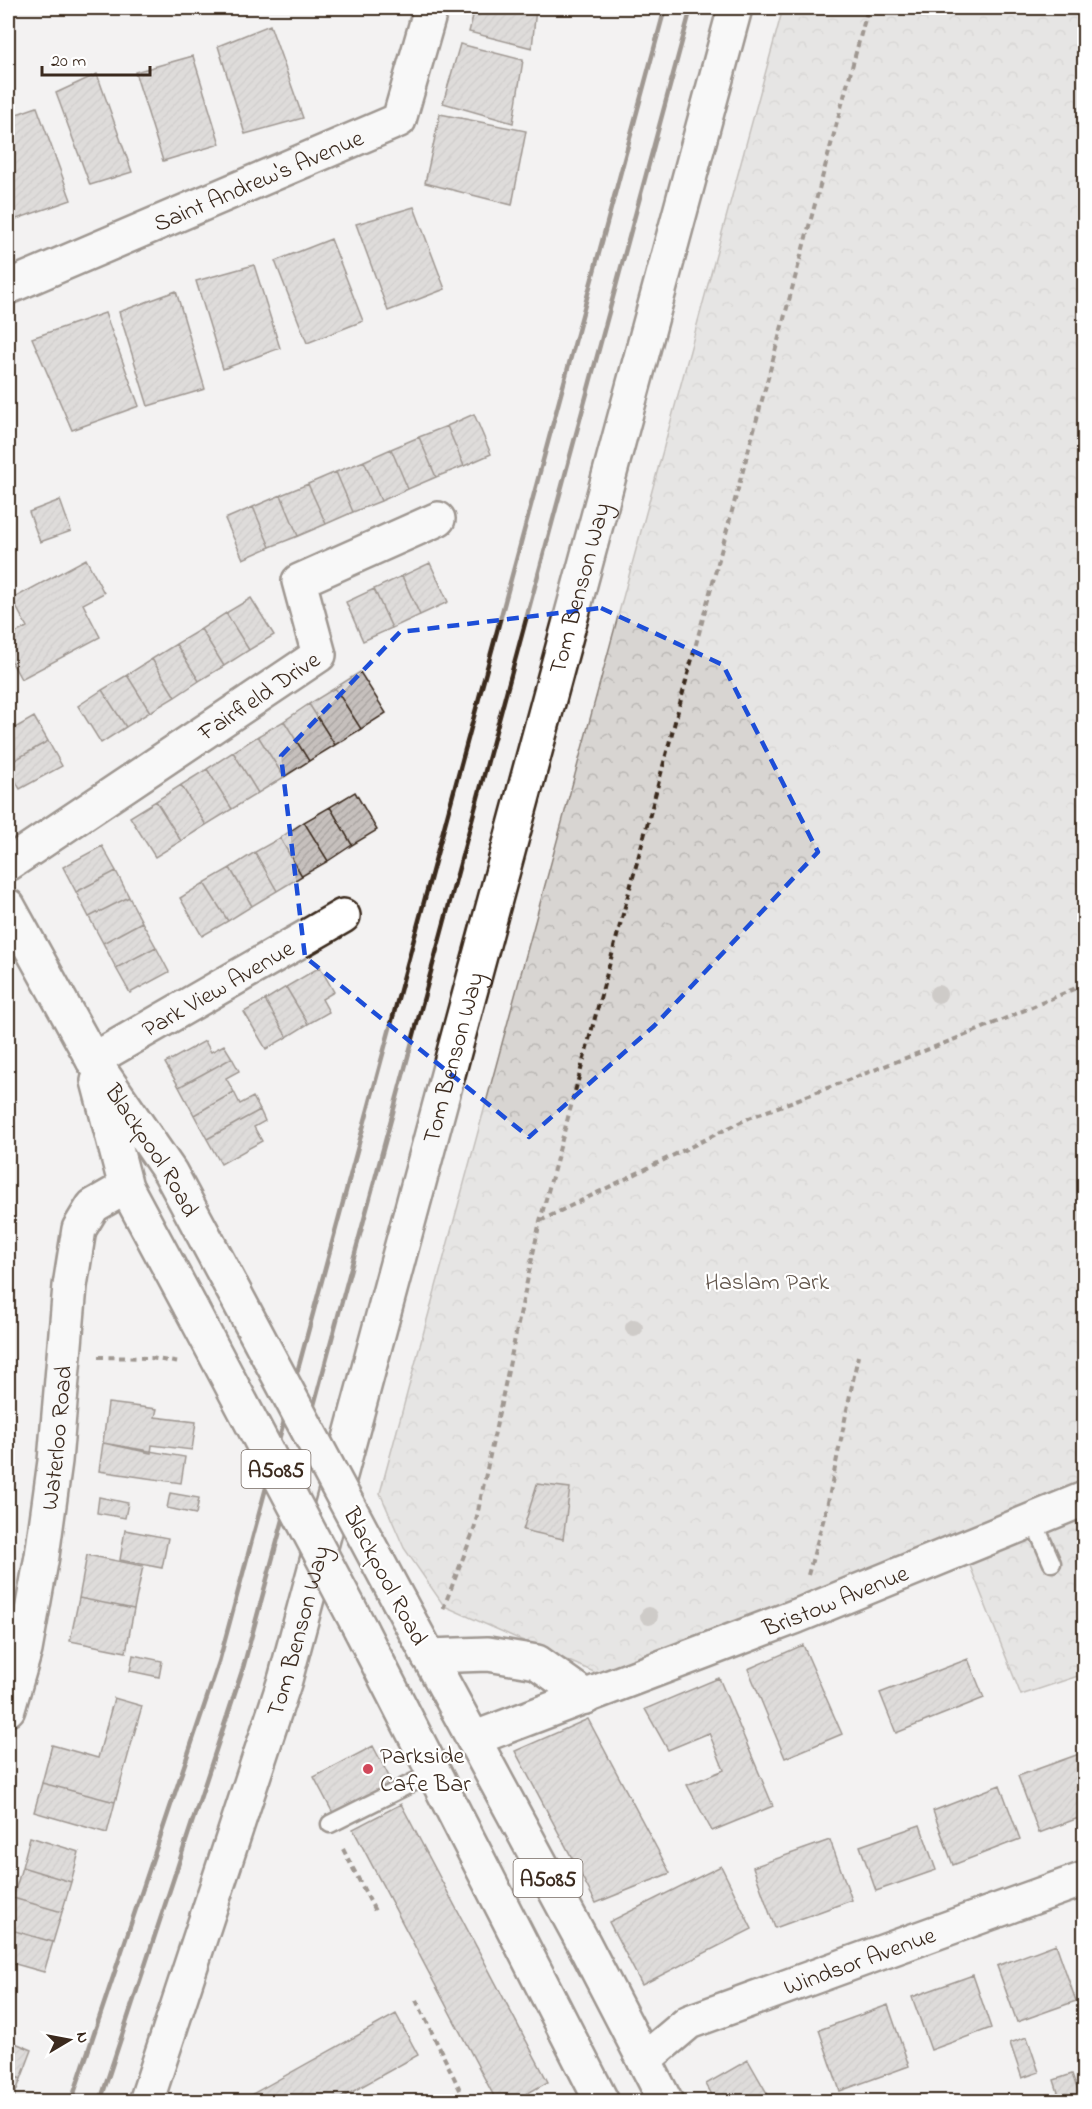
<svg xmlns="http://www.w3.org/2000/svg" width="1092" height="2109" font-family="'Indie Flower',sans-serif">
  <defs>
    <pattern id="forest-crowns" width="20" height="18" patternUnits="userSpaceOnUse" patternTransform="scale(1.5)"><rect width="20" height="18" fill="#d8d5d2"/><path d="M2 6a3 3 0 1 1 6 0M12 15a3 3 0 1 1 6 0" fill="none" stroke="#bab7b4"/></pattern>
    <pattern id="building-hatch" width="6" height="6" patternUnits="userSpaceOnUse" patternTransform="scale(1.5)"><rect width="6" height="6" fill="#c6c0bd"/><path d="M-1 1l2-2M0 6l6-6M5 7l2-2" fill="none" stroke="#aba5a2"/></pattern>
  </defs>
  <rect width="100%" height="100%" fill="#f3f2f2"/>
  <filter id="ink" filterUnits="userSpaceOnUse"><feTurbulence type="fractalNoise" baseFrequency=".0167" numOctaves="2"/><feDisplacementMap in="SourceGraphic" scale="12" xChannelSelector="R" yChannelSelector="G"/><feConvolveMatrix kernelMatrix="1 2 1 2 8 2 1 2 1" color-interpolation-filters="sRGB"/></filter>
  <g filter="url(#ink)">
    <path fill="url(#forest-crowns)" stroke="#8a8078" stroke-width="1.5" d="M783,8H1084V1674L1021,1695L963,1548L621,1684L444,1606L404,1548L380,1493Z"/>
    <path fill="url(#building-hatch)" stroke="#3b2a1e" stroke-width="1.5" d="M475,8H536L532,48L469,32Z
      M270,25L303,118L245,134L218,46Z
      M460,44L523,60L513,123L443,103Z
      M193,56L220,144L163,161L135,72Z
      M97,74L132,172L90,185L56,93Z
      M37,107L71,200L8,222V117Z
      M440,114L526,131L512,205L425,183Z
      M414,207L445,289L388,311L356,224Z
      M331,239L363,321L307,343L275,261Z
      M254,265L280,348L223,369L196,281Z
      M176,291L205,389L148,406L119,312Z
      M105,313L139,406L72,430L32,338Z
      M474,414L491,454L464,466L447,426Z
      M447,426L464,466L436,477L419,437Z
      M419,437L436,477L408,489L391,449Z
      M391,449L408,489L381,501L364,461Z
      M364,461L381,501L353,512L336,472Z
      M336,472L353,512L326,524L308,484Z
      M308,484L326,524L298,536L281,495Z
      M281,495L298,536L270,547L253,507Z
      M60,500L71,531L40,542L29,512Z
      M253,507L270,547L243,559L225,519Z
      M86,559L104,593L83,604L100,637L21,679L8,655V637L27,627L12,599Z
      M430,563L448,602L420,615L402,576Z
      M402,576L420,615L392,628L374,589Z
      M374,589L392,628L363,641L346,602Z
      M251,598L274,635L249,650L226,613Z
      M226,613L249,650L224,666L201,629Z
      M201,629L224,666L199,681L176,644Z
      M176,644L199,681L175,697L152,659Z
      M152,659L175,697L150,712L127,675Z
      M360,672L386,713L361,729L335,688Z
      M127,675L150,712L126,727L102,690Z
      M335,688L361,729L335,745L309,704Z
      M102,690L126,727L101,743L78,706Z
      M309,704L335,745L309,761L284,721Z
      M34,717L48,741L8,764V732Z
      M284,721L309,761L284,777L258,736Z
      M258,736L284,777L258,793L233,752Z
      M48,741L62,766L20,789L8,768V764Z
      M233,752L258,793L232,809L207,769Z
      M207,769L232,809L206,825L181,785Z
      M181,785L206,825L181,841L156,801Z
      M355,792L377,830L352,845L330,807Z
      M156,801L181,841L155,857L130,817Z
      M330,807L352,845L328,861L304,822Z
      M304,822L328,861L302,876L280,838Z
      M280,838L302,876L277,891L255,852Z
      M102,846L116,871L76,892L63,867Z
      M255,852L277,891L252,906L230,868Z
      M230,868L252,906L228,921L204,883Z
      M116,871L129,897L89,917L76,892Z
      M204,883L228,921L202,936L180,898Z
      M129,897L142,922L103,943L89,917Z
      M142,922L156,947L116,968L103,943Z
      M156,947L169,972L130,993L116,968Z
      M320,967L334,992L322,999L329,1012L308,1024L286,987Z
      M286,987L308,1024L287,1037L265,1000Z
      M265,1000L287,1037L266,1049L244,1012Z
      M205,1041L211,1052L224,1045L232,1058L179,1087L165,1063Z
      M232,1058L239,1071L226,1078L234,1092L194,1115L179,1087Z
      M234,1092L240,1104L253,1097L260,1110L207,1139L194,1115Z
      M260,1110L265,1121L254,1127L262,1141L221,1164L207,1139Z
      M108,1403L157,1409L155,1417L196,1422L192,1450L152,1445L151,1453L103,1443Z
      M103,1443L185,1457L181,1483L99,1471Z
      M537,1484L570,1488L563,1539L523,1530Z
      M170,1493L199,1498L196,1514L167,1508Z
      M99,1497L128,1503L125,1518L97,1513Z
      M125,1530L168,1538L162,1568L120,1560Z
      M87,1555L143,1566L134,1609L79,1598Z
      M79,1598L134,1609L126,1652L70,1641Z
      M803,1645L842,1734L785,1758L748,1669Z
      M133,1655L162,1661L159,1677L130,1671Z
      M968,1659L984,1698L896,1733L880,1693Z
      M719,1678L773,1806L712,1831L687,1785L724,1770L709,1733L668,1750L645,1709Z
      M114,1698L142,1706L115,1802L42,1783L52,1745L98,1758Z
      M588,1719L670,1873L596,1903L515,1751Z
      M373,1746L394,1786L335,1817L314,1777Z
      M1082,1753L1084,1759V1816L1039,1833L1018,1776Z
      M42,1783L115,1802L107,1833L34,1812Z
      M1000,1785L1020,1839L953,1865L933,1811Z
      M401,1804L548,2082L512,2102H497L353,1829Z
      M920,1825L936,1870L876,1891L860,1846Z
      M30,1837L79,1852L71,1882L22,1867Z
      M830,1840L852,1900L775,1928L753,1867Z
      M721,1866L752,1929L642,1985L609,1922Z
      M22,1867L71,1882L62,1912L13,1898Z
      M13,1898L62,1912L53,1942L8,1929V1916Z
      M8,1929L53,1942L44,1972L8,1962Z
      M1056,1944L1076,2001L1017,2022L997,1966Z
      M973,1975L991,2028L931,2050L912,1997Z
      M888,2005L909,2066L840,2091L819,2030Z
      M396,2014L418,2055L334,2102H238Z
      M1027,2037L1039,2072L1022,2078L1010,2043Z
      M8,2040L32,2050L21,2079L8,2074Z
      M748,2060L772,2102H716L706,2084Z
      M8,2074L21,2079L12,2102L8,2101Z
      M1072,2074L1082,2102H1061L1054,2080Z"/>
    <g fill="none" stroke-linecap="round" stroke-linejoin="round">
      <g stroke="#3b2a1e" stroke-width="21">
        <path id="service" d="M1033,1520L1052,1563
          M330,1824L434,1772"/>
      </g>
      <g stroke="#3b2a1e" stroke-width="38">
        <g id="minor">
          <path id="s1" d="M8,287L399,120L431,8"/>
          <path id="s2" d="M8,864L319,655L299,581L438,519"/>
          <path id="s3" d="M93,1060L343,916"/>
          <path d="M428,1656L488,1654L537,1662L586,1697"/>
          <path id="s4" d="M473,1739L797,1616L1084,1499"/>
          <path id="s5" d="M644,2060L689,2022L1084,1879"/>
        </g>
      </g>
      <g stroke="#3b2a1e" stroke-width="38">
        <g id="tertiary">
          <path id="s6" d="M8,1709L25,1650L42,1556L55,1461L70,1286L79,1229L93,1206L126,1187"/>
        </g>
      </g>
      <g stroke="#3b2a1e" stroke-width="38">
        <g id="secondary">
          <path id="s7" d="M146,2102L285,1680L735,8"/>
        </g>
      </g>
      <g stroke="#3b2a1e" stroke-width="38">
        <g id="trunk">
          <path id="s8" d="M8,906L93,1060L170,1172L231,1286"/>
          <path d="M98,1081L126,1187L191,1308"/>
          <path d="M400,1603L584,1944L666,2102"/>
          <path d="M361,1630L602,2102"/>
        </g>
      </g>
      <path stroke="#3b2a1e" stroke-width="4" stroke-dasharray="6 4.5" stroke-linecap="butt" d="M540,1221L749,1118L976,1031L1083,985L1084,988
        M98,1357L151,1358L180,1363
        M808,1575L827,1507L858,1356
        M443,1609L474,1530L540,1221L868,8
        M343,1849L375,1911
        M416,2000L466,2102"/>
      <use href="#service" stroke="#fff" stroke-width="16"/>
      <use href="#minor" stroke="#fff" stroke-width="33"/>
      <use href="#tertiary" stroke="#fff" stroke-width="33"/>
      <use href="#secondary" stroke="#fff" stroke-width="33"/>
      <use href="#trunk" stroke="#fff" stroke-width="33"/>
      <path stroke="#3b2a1e" stroke-width="4.5" d="M71,2102L219,1662L665,8
        M100,2102L243,1668L691,8"/>
      <g stroke="#3b2a1e" stroke-width="38" stroke-linecap="butt">
        <path id="trunk-bridge" d="M231,1286L400,1603
          M191,1308L361,1630"/>
      </g>
      <use href="#trunk-bridge" stroke="#fff" stroke-width="33"/>
    </g>
    <g fill="#a39c96">
      <circle cx="938" cy="994" r="9"/>
      <circle cx="634" cy="1328" r="9"/>
      <circle cx="649" cy="1616" r="9"/>
    </g>
  </g>
  <path d="M0 0H1092V2109H0ZM601,608L723,665L818,852L654,1026L529,1137L305,957L281,756L400,632Z" fill="#f3f2f2" fill-opacity=".55" fill-rule="evenodd"/>
  <path fill="none" stroke="#1d4ed8" stroke-width="4.5" stroke-dasharray="12 8" stroke-linejoin="round" d="M601,608L723,665L818,852L654,1026L529,1137L305,957L281,756L400,632Z"/>
  <circle fill="#d1495b" stroke="#fff" stroke-width="2" cx="368" cy="1769" r="6"/>
  <g text-anchor="middle" stroke-width="4.5" stroke-linejoin="round" paint-order="stroke">
    <g fill="#fff" stroke="#766a62" stroke-width="1.5">
      <rect x="241.5" y="1450" width="69" height="38" rx="4.5"/>
      <rect x="513.5" y="1859" width="69" height="38" rx="4.5"/>
    </g>
    <g font-size="22" font-weight="bold" fill="#3b2a1e">
      <text x="276" y="1477">A5085</text>
      <text x="548" y="1886">A5085</text>
    </g>
    <g font-size="24" fill="#3b2a1e" stroke="#fff">
      <text dy="8" stroke="none"><textPath href="#s1" startOffset="272">Saint Andrew's Avenue</textPath></text>
      <text dy="8" stroke="none"><textPath href="#s7" startOffset="1575">Tom Benson Way</textPath></text>
      <text dy="8" stroke="none"><textPath href="#s2" startOffset="302">Fairfield Drive</textPath></text>
      <text dy="8" stroke="none"><textPath href="#s3" startOffset="144">Park View Avenue</textPath></text>
      <text dy="8" stroke="none"><textPath href="#s7" startOffset="1089">Tom Benson Way</textPath></text>
      <text dy="8" stroke="none"><textPath href="#s8" startOffset="284">Blackpool Road</textPath></text>
      <text dy="8" stroke="none"><textPath href="#s6" startOffset="276">Waterloo Road</textPath></text>
      <text transform="translate(386 1576) rotate(62)" y="8">Blackpool Road</text>
      <text dy="8" stroke="none"><textPath href="#s4" startOffset="388">Bristow Avenue</textPath></text>
      <text dy="8" stroke="none"><textPath href="#s7" startOffset="495">Tom Benson Way</textPath></text>
      <text dy="8" stroke="none"><textPath href="#s5" startOffset="240">Windsor Avenue</textPath></text>
    </g>
    <g font-size="24" fill="#62554b" stroke="#fff">
      <text x="767" y="1289">Haslam Park</text>
    </g>
    <g font-size="24" fill="#3b2a1e" stroke="#fff" text-anchor="start">
      <text x="380" y="1763">Parkside<tspan x="380" dy="28">Cafe Bar</tspan></text>
    </g>
  </g>
  <rect width="1092" height="2109" fill="none" stroke="#fff" stroke-width="30"/>
  <rect x="15" y="15" width="1062" height="2079" fill="none" stroke="#3b2a1e" stroke-width="2" filter="url(#ink)"/>
  <g transform="translate(69 2040) rotate(80)" stroke="#ffffff" stroke-width="4.5" paint-order="stroke">
  <path d="M0-4.5L10 22L0 15L-10 22Z" fill="#3b2a1e"/>
  <text y="-9" font-size="16" font-weight="bold" text-anchor="middle" fill="#3b2a1e">N</text>
  </g>
  <path d="M42 66v9h108v-9" fill="none" stroke="#3b2a1e" stroke-width="3"/>
  <text x="51" y="66" font-size="18" fill="#3b2a1e" stroke="#ffffff" stroke-width="4.5" paint-order="stroke">20 m</text>
</svg>
